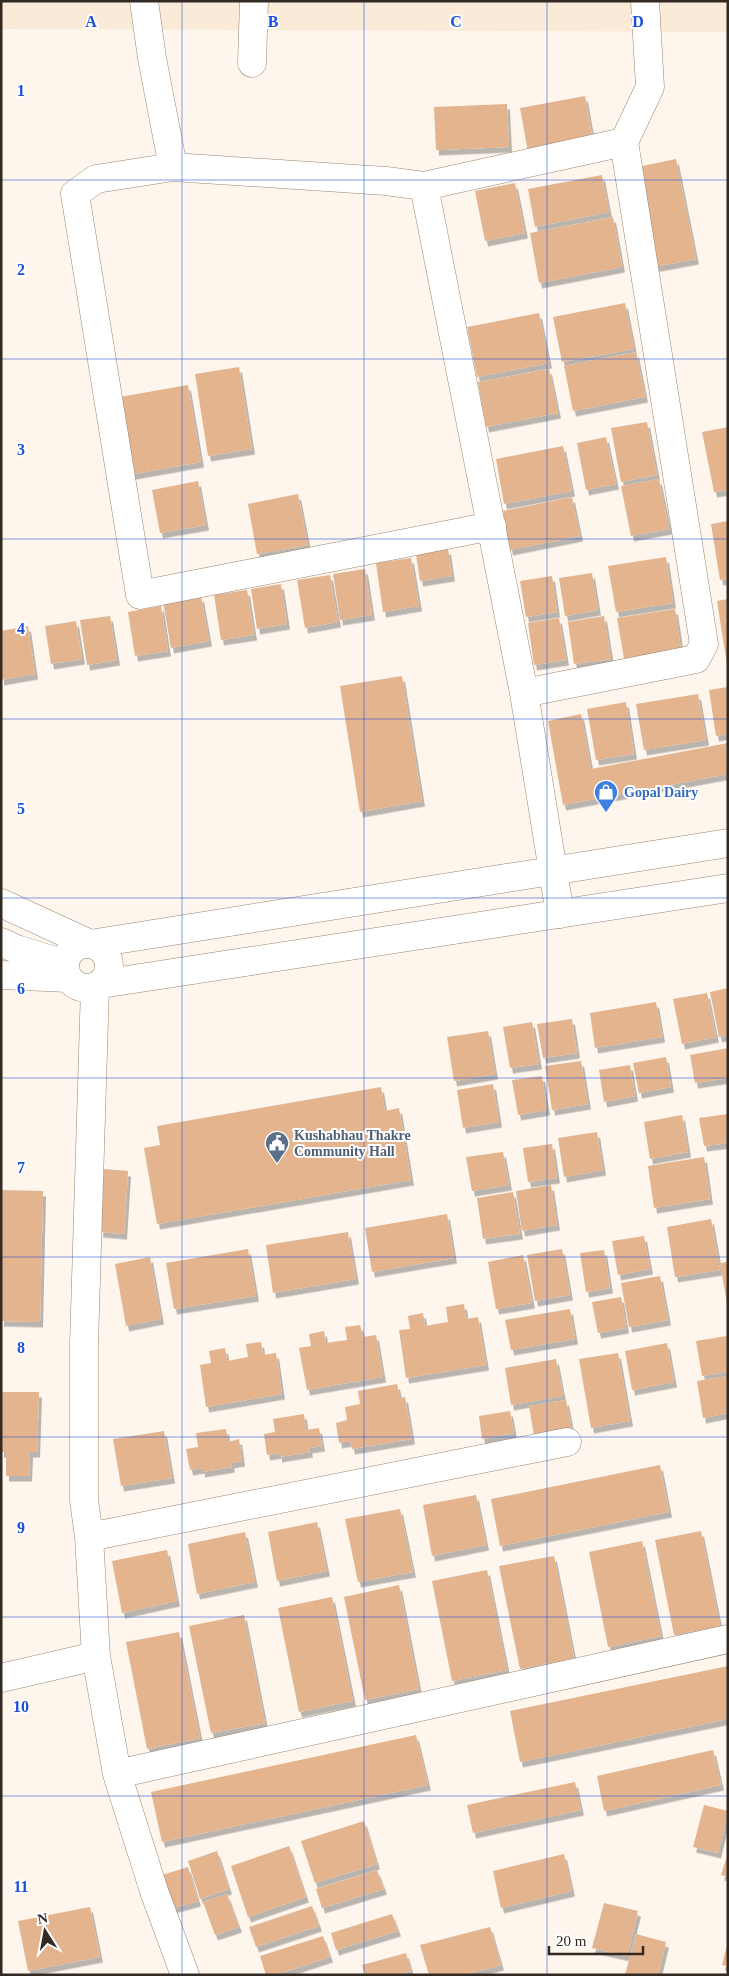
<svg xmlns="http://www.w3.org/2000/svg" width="729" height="1976" font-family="Georgia,serif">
  <defs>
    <filter id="shadow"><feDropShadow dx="3" dy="5.5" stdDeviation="0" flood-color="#0004"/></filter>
  </defs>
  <rect width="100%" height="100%" fill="#fef5ed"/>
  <path fill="#f9ebd7" d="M1,1H728V32L1,29Z"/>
  <path fill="#e4b48e" filter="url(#shadow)" d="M585,96L594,147L529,158L520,108Z
    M507,104L509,147L436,150L434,107Z
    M676,159L696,259L653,267L633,168Z
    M602,175L609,212L535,227L528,189Z
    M515,183L525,233L485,241L475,191Z
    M613,217L622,267L539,283L530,233Z
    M625,303L634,349L562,362L553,317Z
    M539,313L549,363L477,377L467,327Z
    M636,352L645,397L573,411L564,366Z
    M239,367L252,449L208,456L195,374Z
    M549,369L558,413L486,427L478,382Z
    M188,385L201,462L128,475L114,398Z
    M647,422L657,475L621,482L611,428Z
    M728,427V490L714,492L702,432Z
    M606,437L616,484L586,490L577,443Z
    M563,446L572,491L504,504L496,459Z
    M659,479L669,529L631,536L621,486Z
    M198,481L206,525L160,533L152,490Z
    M298,494L308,545L257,554L248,504Z
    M572,497L580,536L510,550L503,511Z
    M728,521V579L720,580L711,524Z
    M448,549L452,576L420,581L416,554Z
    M666,557L673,603L616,612L608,566Z
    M411,558L419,606L383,612L376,563Z
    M365,569L372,615L340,620L333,574Z
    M592,573L598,610L565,616L559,578Z
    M330,575L338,622L305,628L297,580Z
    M552,576L557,612L526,617L520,581Z
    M281,584L287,624L257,629L251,589Z
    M247,590L254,635L221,640L214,595Z
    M201,596L209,641L171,648L163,602Z
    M728,599V665H727L717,601Z
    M161,606L168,651L135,656L128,612Z
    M675,609L682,656L625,664L617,618Z
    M110,616L117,660L87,665L80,620Z
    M604,616L611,659L574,664L568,622Z
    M559,618L566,660L534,665L528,623Z
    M76,621L82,659L51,664L45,626Z
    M28,626L35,674L1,680V631Z
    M402,676L422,801L360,812L340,686Z
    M728,687V734L716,736L709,690Z
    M698,694L706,740L644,750L636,704Z
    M626,702L634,754L596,760L587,709Z
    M581,714L591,769L728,743V774L563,805L548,721Z
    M728,988V1035L719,1037L710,992Z
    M707,993L716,1037L682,1044L673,999Z
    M656,1002L662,1037L595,1048L590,1013Z
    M572,1019L577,1053L543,1058L537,1024Z
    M532,1022L539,1064L510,1068L503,1027Z
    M488,1031L495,1074L454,1081L447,1037Z
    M728,1048V1078L695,1083L690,1055Z
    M666,1057L671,1087L639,1093L633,1063Z
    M581,1061L588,1104L552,1110L545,1066Z
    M630,1065L635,1096L604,1102L599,1070Z
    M542,1076L547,1110L518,1115L512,1080Z
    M493,1084L499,1122L463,1128L457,1090Z
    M381,1087L385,1111L399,1108L411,1180L157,1224L144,1148L160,1145L157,1126Z
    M728,1114V1143L704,1146L699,1118Z
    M682,1115L688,1152L650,1159L644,1122Z
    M597,1132L603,1170L564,1177L558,1138Z
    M552,1144L557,1178L528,1182L523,1148Z
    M503,1152L509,1185L472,1191L466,1157Z
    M704,1157L710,1199L654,1208L648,1166Z
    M104,1169L128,1171L124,1234L100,1232Z
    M551,1185L557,1225L522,1231L516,1191Z
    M1,1190L43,1191L40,1322L1,1321Z
    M513,1192L520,1234L483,1239L477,1198Z
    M447,1214L454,1258L372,1272L365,1228Z
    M711,1219L720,1270L675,1277L667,1227Z
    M348,1232L356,1279L273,1293L266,1245Z
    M644,1236L650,1269L618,1275L612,1241Z
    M248,1249L256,1296L174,1309L166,1263Z
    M562,1249L570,1295L535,1301L527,1255Z
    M604,1250L610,1288L586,1292L580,1253Z
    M523,1255L532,1303L496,1309L488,1262Z
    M150,1257L161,1319L126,1326L115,1264Z
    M728,1262V1303L727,1304L720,1263Z
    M660,1276L668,1320L629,1327L621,1283Z
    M621,1297L626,1328L598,1333L592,1302Z
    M464,1304L466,1319L478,1317L486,1365L406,1378L399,1330L410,1329L408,1316L423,1313L425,1326L448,1322L446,1307Z
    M570,1309L575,1339L511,1350L505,1320Z
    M360,1325L363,1337L376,1335L383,1377L307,1390L299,1348L311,1346L309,1334L324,1331L326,1343L347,1340L345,1327Z
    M727,1336L728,1372L702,1376L696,1341Z
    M261,1342L263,1355L276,1353L282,1394L206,1407L200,1365L211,1363L209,1351L225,1348L227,1361L248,1357L246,1344Z
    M667,1343L674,1382L632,1390L625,1351Z
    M618,1353L630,1421L591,1428L579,1359Z
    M556,1359L563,1396L511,1405L505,1368Z
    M728,1376V1413L703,1418L697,1381Z
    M397,1384L400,1398L405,1397L412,1439L352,1449L350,1441L339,1443L336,1423L347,1420L345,1407L360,1404L358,1391Z
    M1,1392H39L37,1452H30L29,1476H6V1452H1Z
    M566,1400L573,1436L535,1442L529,1406Z
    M510,1411L514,1433L482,1439L479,1416Z
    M304,1414L306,1430L319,1428L322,1446L309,1448L310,1452L279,1457V1453L267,1455L264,1434L275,1432L273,1419Z
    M226,1429L228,1442L239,1439L242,1461L231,1463L232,1467L202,1472V1468L190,1470L186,1449L198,1447L196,1433Z
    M164,1431L172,1478L121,1486L113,1439Z
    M660,1465L669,1512L500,1546L491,1499Z
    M476,1495L486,1545L432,1556L423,1505Z
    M400,1509L413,1572L358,1582L345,1519Z
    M317,1522L327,1571L277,1581L268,1532Z
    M701,1531L720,1626L674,1635L655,1540Z
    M245,1532L255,1582L197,1594L188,1544Z
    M642,1541L661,1636L608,1647L589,1552Z
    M167,1550L177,1601L122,1613L112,1561Z
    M554,1556L574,1658L520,1669L499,1566Z
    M487,1570L507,1670L452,1681L432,1581Z
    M399,1585L419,1689L365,1700L344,1597Z
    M332,1597L353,1701L299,1712L278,1608Z
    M244,1615L265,1723L211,1733L189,1626Z
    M179,1632L200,1738L147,1749L126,1642Z
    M728,1666V1719L520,1762L510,1711Z
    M416,1735L428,1785L162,1842L151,1792Z
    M713,1750L721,1785L604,1811L597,1776Z
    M575,1782L581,1810L473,1833L467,1805Z
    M704,1805L728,1811L718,1853L693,1847Z
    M364,1821L377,1864L315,1883L301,1841Z
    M289,1846L306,1897L248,1917L231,1866Z
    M217,1851L229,1889L200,1899L188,1861Z
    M728,1853V1877L721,1875Z
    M564,1854L572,1891L501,1908L493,1871Z
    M188,1867L198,1901L169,1909L159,1876Z
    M377,1870L384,1889L322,1908L316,1889Z
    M227,1894L239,1927L215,1935L203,1902Z
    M604,1903L638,1911L627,1956L592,1948Z
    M312,1906L319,1926L256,1947L249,1927Z
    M90,1907L100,1957L28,1971L18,1921Z
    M392,1914L398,1931L336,1950L331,1933Z
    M490,1927L501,1965L464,1975H429L420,1945Z
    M636,1934L666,1942L658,1975H625Z
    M323,1936L330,1957L275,1975H266L260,1956Z
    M727,1945H728V1966L722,1965Z
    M406,1953L411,1971L396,1975H365L362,1965Z"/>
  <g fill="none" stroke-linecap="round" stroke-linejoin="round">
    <g stroke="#998572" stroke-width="29">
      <path id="street" d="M144,1L152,58L173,167
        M252,63L254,1
        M424,186L386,181L173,167L96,179L75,194L140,595L492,526
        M524,693L696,659L704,644L624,142
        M560,914L524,693L424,186L624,142L650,87L645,1
        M95,987L84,1344V1500L89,1537L96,1656L117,1774L154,1891L185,1975
        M89,1537L567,1442
        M1,1678L96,1656
        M117,1774L728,1639"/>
    </g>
    <g stroke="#998572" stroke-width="29">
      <path id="secondary" d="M1,903L90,944L728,843
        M1,975L68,978
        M101,984L728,888"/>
    </g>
    <g stroke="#998572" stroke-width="29">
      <path id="primary" d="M1,942L16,949L65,964
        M65 966a22 22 0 1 1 44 0a22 22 0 1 1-44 0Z"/>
    </g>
    <use href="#street" stroke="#fff" stroke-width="28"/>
    <use href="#secondary" stroke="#fff" stroke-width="28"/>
    <use href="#primary" stroke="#fff" stroke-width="28"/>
  </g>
  <path fill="none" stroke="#1d4ed8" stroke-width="1" stroke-opacity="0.55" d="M182,1V1975M364,1V1975M547,1V1975M1,180H728M1,359H728M1,539H728M1,719H728M1,898H728M1,1078H728M1,1257H728M1,1437H728M1,1617H728M1,1796H728"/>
  <defs>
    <g id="shop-pin" transform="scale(1.25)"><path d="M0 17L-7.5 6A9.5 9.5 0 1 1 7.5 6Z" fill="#3f7fe0" stroke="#fff"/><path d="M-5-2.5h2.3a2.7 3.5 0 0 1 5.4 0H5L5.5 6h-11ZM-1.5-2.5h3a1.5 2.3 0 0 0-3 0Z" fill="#fff"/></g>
    <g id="civic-pin" transform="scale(1.25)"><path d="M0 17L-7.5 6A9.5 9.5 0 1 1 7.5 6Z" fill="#5c6f8a" stroke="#fff"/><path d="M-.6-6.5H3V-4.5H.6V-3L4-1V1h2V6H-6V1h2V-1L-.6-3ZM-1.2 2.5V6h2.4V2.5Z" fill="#fff"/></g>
  </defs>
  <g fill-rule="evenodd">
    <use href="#shop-pin" x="606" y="792"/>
    <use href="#civic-pin" x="277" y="1143"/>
  </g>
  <g text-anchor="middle" stroke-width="4" stroke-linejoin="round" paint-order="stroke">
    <g font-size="14" font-weight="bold" fill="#366cbe" stroke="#fff" text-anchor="start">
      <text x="624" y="797">Gopal Dairy</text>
    </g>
    <g font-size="14" font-weight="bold" fill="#4e5e75" stroke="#fff" text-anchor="start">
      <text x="294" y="1140">Kushabhau Thakre<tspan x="294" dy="16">Community Hall</tspan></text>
    </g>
  </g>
  <g font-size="16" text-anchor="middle" font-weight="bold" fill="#1d4ed8" stroke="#fff" stroke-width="4" stroke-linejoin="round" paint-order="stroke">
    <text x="91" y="27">A</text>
    <text x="273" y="27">B</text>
    <text x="456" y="27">C</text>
    <text x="638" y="27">D</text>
    <text x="21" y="96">1</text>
    <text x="21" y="275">2</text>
    <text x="21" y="455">3</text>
    <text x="21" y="634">4</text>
    <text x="21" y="814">5</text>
    <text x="21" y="994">6</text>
    <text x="21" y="1173">7</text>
    <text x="21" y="1353">8</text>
    <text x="21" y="1533">9</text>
    <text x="21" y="1712">10</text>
    <text x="21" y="1892">11</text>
  </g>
  <rect width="729" height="1976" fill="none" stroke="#322a22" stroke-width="5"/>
  <g transform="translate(45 1931) rotate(349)" stroke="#ffffff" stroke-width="4" paint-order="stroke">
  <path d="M0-4L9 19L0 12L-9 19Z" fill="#322a22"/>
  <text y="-8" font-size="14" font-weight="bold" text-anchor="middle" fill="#322a22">N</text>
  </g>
  <path d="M549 1946v8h94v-8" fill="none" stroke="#322a22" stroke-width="2.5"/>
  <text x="556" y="1946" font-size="15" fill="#322a22" stroke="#ffffff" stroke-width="4" paint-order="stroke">20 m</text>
</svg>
